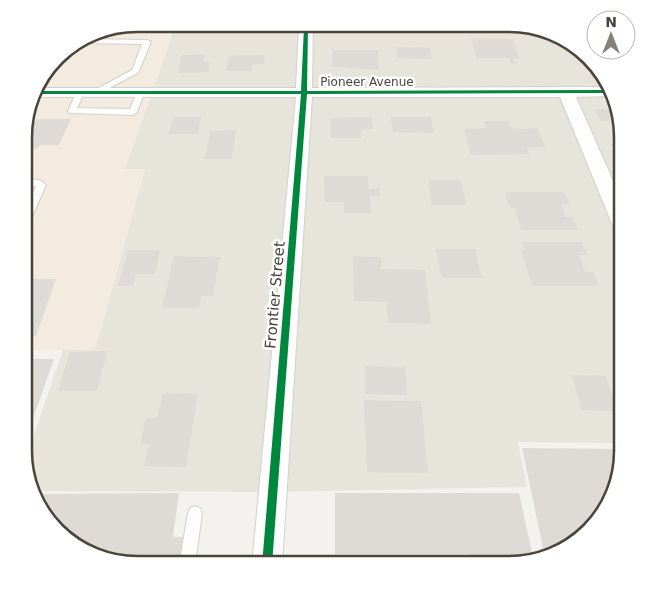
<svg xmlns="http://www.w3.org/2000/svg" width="646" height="589" font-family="'DejaVu Sans',sans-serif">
  <rect width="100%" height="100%" fill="#f4f2ee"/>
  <path fill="#e7e4dc" d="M516,24L559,36L594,63L622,130V443L518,442L527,487L273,492L37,491L25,461L63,350H95L145,169H125L174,29Z"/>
  <path fill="#f3ebdf" d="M172,33L125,169H145L95,350H25L26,115L63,52L94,34Z"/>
  <path fill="#dedbd6" d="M412,25H426L428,32H413Z
    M471,38L513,39L520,59H514L515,64H511L509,58H476Z
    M396,47L430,48L432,59L398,58Z
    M333,50H378L379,70L332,67Z
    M205,54L203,62H210L208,72L178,73L182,55Z
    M265,55L264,64H252L251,71H226L228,56Z
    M595,109H613L622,131L616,121H601Z
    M173,117H201L198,134H169Z
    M372,117L373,129L361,130V138H331L330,118Z
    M391,117H431L434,133L393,132Z
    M37,119H71L59,145H40L38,149H26V122H36Z
    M484,121H509L512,129L537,128L545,147L526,148L529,154L471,155L464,129L486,128Z
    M236,130L232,159H205L210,131Z
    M611,144H622V158H618Z
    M324,176H368L369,189L379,188L380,196H370L371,213H344V202H325Z
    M428,180H461L466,205H432Z
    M505,192H564L569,204H561L566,217H573L578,230H521L515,208H510Z
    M522,242H582L588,255H579L585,272H593L599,286H532L521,250H524Z
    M436,249H475L482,278H442Z
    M128,250H160L155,274H136L133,286H118Z
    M174,256L220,257L213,296H201L199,308H162Z
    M353,256L381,257V269L425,270L431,324L388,323L386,302L354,301Z
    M25,279H56L36,336H25Z
    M107,351L97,391H58L70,352Z
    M25,359H54L24,444Z
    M365,366L405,367L407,395L365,394Z
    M572,375L606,376L618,411L582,410Z
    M163,393L198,394L186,467L144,466L149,444H140L146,418H157Z
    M364,400L421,401L428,473L367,472Z
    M522,448L622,449L611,502L583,537L544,553Z
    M179,493L173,537H185L181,562L127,563L87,554L52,526L38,494Z
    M335,493H519L533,558L516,565H471L470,554H335Z"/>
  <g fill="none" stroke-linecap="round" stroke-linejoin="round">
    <g stroke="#d2d0cb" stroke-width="2">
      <path id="service" d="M85,39L147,40L151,42L138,73L96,95H93V91L132,70L142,44L78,43Z
        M77,91H80L84,93L77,108L130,109L137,92H140L144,94L137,112L133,115L69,113L68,111Z
        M26,179L40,180L46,185L30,221L25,225V209L36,186L25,185Z
        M195,506L200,508L202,513L195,565H179L188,513L190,508Z"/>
    </g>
    <g stroke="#d2d0cb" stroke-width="2">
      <path id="minor" d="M299,27H313L312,88L604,87L608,96L576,97L622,201V232L615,229L612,224L560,97H312L282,565H252L296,97H36L42,88H296Z"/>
    </g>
    <use href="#service" fill="#fdfdfc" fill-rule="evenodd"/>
    <use href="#minor" fill="#fdfdfc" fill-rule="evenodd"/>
    <g stroke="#fff" stroke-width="3">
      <path id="cycleway" d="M304,27H308L307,91L606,90L607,93L307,94L272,565H262L301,94H38L40,91H301Z"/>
    </g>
    <use href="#cycleway" fill="#00873e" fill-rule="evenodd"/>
  </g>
  <g text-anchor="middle" stroke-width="5" stroke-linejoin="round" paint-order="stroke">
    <g font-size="12" fill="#4b4439" stroke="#fff">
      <text x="367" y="86">Pioneer Avenue</text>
    </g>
    <g font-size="15" fill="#4b4439" stroke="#fff">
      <text transform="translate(275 295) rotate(-85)" y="5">Frontier Street</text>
    </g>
  </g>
  <path d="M0 0H646V589H0ZM137 32H509A105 105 0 0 1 614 137V451A105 105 0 0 1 509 556H137A105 105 0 0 1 32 451V137A105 105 0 0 1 137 32Z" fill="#fff" fill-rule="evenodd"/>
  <path fill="none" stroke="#4b4439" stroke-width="2.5" d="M137 32H509A105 105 0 0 1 614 137V451A105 105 0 0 1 509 556H137A105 105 0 0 1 32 451V137A105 105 0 0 1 137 32Z"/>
  <g transform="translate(611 35)"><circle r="24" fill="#ffffff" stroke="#b7b4b0"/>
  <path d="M0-4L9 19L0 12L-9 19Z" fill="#868178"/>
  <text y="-8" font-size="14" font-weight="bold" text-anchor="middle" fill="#4b4439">N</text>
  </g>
</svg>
